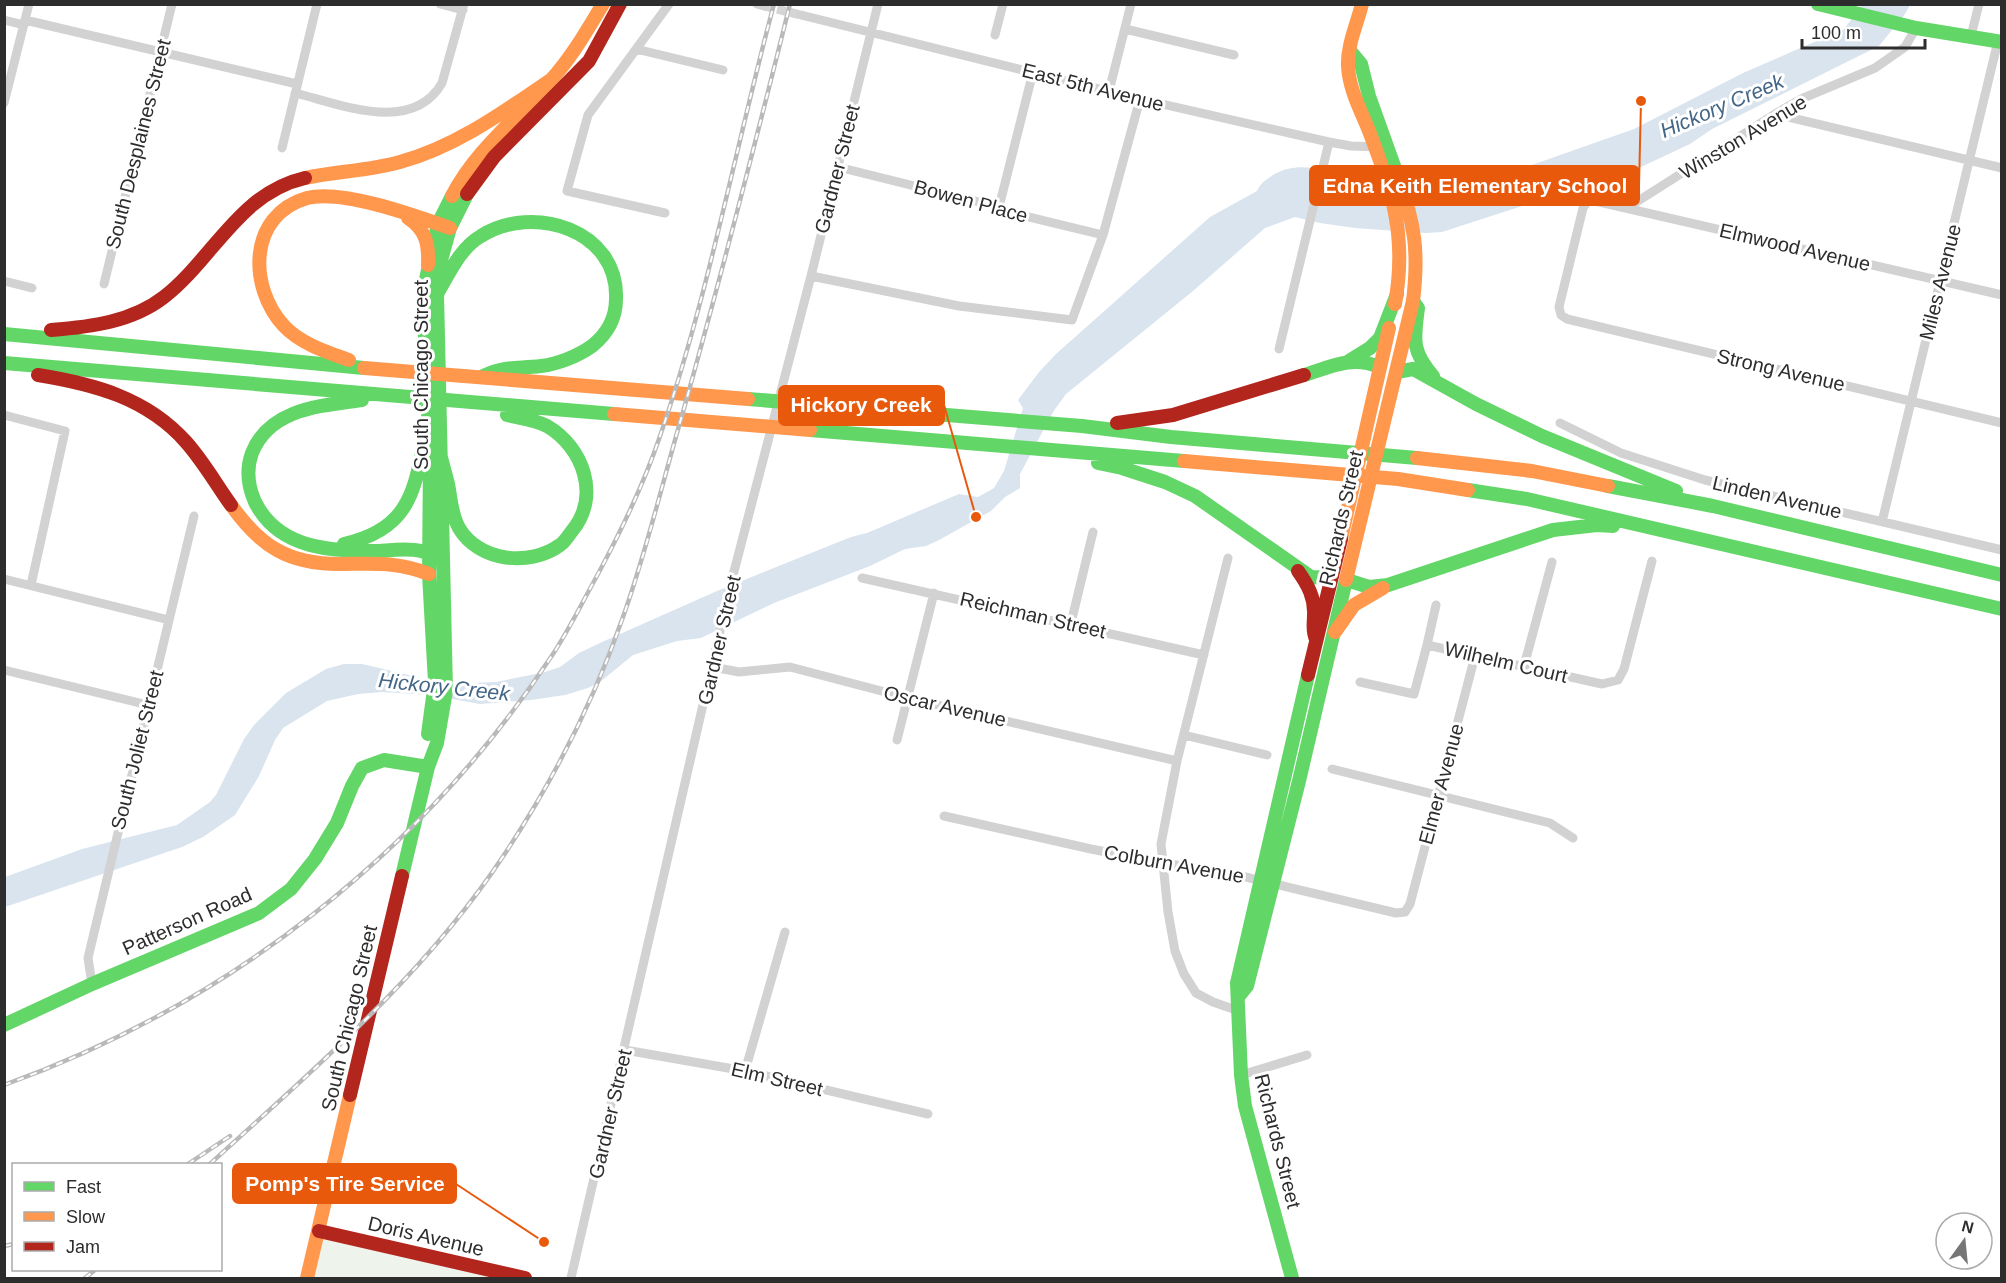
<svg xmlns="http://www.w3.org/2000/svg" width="2006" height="1283" font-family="Helvetica,sans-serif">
  <rect width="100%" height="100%" fill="#fff"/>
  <path fill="#eef3eb" d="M322,1236L507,1278H311Z"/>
  <path fill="#d9e4ee" d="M1862,5H1910L1905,14L1879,46L1712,129L1690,144L1641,167L1619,174L1585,178L1571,190L1442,232L1426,233L1355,228L1320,223L1295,217L1265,228L1193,291L1066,394L1053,412L1020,474V488L1005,497L991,511L939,540L926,546L905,549L870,566L774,603L701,638L677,641L633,655L600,682L588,688L565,695L531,700L480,704L431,695L382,692L358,694L327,701L283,728L275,740L259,776L235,815L203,837L182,847L5,907V877L82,849L177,825L210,802L216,795L244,739L254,725L286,693L326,669L344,664H362L447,684L496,682L545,672L560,667L579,653L602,642L717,591L851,537L867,533L959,494L978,497L994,488L1004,471L1023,408L1018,400L1039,372L1056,354L1210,217L1257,191C1260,183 1267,179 1273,175C1308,154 1350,182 1385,186C1417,190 1447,191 1478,184L1634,129L1743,73L1844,29Z"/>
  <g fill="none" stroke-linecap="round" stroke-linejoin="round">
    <path stroke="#d5d5d5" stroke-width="9" stroke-dasharray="9 4.5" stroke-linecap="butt" d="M764,6L801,15"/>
    <path stroke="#d2d2d2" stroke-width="9" d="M440,4L463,10
      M757,4L764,6
      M801,15L1140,99L1329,142L1351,146L1380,147
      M4,20L24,25
      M25,20L297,84
      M1125,29L1234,55
      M995,35L1003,4
      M1971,36L1979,4
      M636,49L723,70
      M1109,91L1131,4
      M295,93C340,104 412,135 442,83L464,4
      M4,103L29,4
      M1775,114L2002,168
      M282,148L317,4
      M838,167L999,207L1012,213L1103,235
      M999,207L1033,72
      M1627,208L1775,114L1801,99L1875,68L1905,47L1916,28
      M665,213L567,191L588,115L669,4
      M811,276L959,306L1072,320L1103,235L1140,99
      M4,281L32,288
      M104,284L172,4
      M2002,295L1595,201H1588L1583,208L1559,307L1561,315L1567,319L2002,423
      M1279,349L1329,142
      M4,415L65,431L31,585
      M1560,423L1621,453L1705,480L2002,550
      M1882,522L1998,41
      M1228,558L1177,761L1161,844L1168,912L1175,951L1184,974L1196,993L1213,1002L1239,1011
      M862,578L1204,655
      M4,579L169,620
      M1071,623L1093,532
      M1427,645L1436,605
      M1524,666L1552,562
      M713,667L739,672L790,667L908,698L1177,761
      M4,670L148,705
      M1360,682L1414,694L1427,645L1602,684L1618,680L1624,669L1652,561
      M1184,735L1267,755
      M897,740L934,593
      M1332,769L1550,823L1573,838
      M944,816L1091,849L1162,863L1225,872L1396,913L1405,912L1410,904L1475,656
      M92,984L88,958L194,516
      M625,1050L745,1071L928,1114
      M745,1071L785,932
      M1241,1075L1307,1055
      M571,1278L731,583L811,276L878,4"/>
    <path stroke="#63d668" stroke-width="14" d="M1818,4L1916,28L2002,42
      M1351,52L1361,64L1369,96L1398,177
      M437,294C449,274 460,248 481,236C533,203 619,230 616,299C616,319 607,334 592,346C578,356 558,364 541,366C517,369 507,365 483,376
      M1413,301L1418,308C1414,339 1411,351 1433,376
      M4,334L364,368
      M1349,361L1370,348L1380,338L1397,294
      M4,363L614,414
      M1397,372L1413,369L1476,404L1542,436L1676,491
      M1304,375C1330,367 1353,355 1379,367
      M748,399L1082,426L1171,437L1417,458
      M362,400C321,406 270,408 252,453C246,469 248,486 255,502C279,550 332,551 379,551C393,550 408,548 421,551C428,553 435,557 442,560
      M810,430L1184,461
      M441,457C443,466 446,475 448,484C451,499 451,514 459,528C479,562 530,567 560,545C565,542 568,536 572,531C601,496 583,447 547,426C536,420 519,418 507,415
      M1098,463L1122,468L1165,482L1195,496L1311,577L1330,578
      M1608,486L1713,506L2002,575
      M1468,490L1527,499L2002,609
      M344,544C415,528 414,485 428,426
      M1347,580L1369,587L1388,585L1553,530L1597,525L1613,526
      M428,734L435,682L429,574L430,458L423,293L438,224L452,196
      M402,876L428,767L437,743L446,691L437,294L440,264L450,228L467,194
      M1239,996L1247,986L1299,781L1346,580
      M4,1025L92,984L259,913L291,889L315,859L337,823L352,786L362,768L384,760L428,767
      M1292,1278L1245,1106L1241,1075L1237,983L1308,675"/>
    <path stroke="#ff974d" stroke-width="14" d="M1362,4C1357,24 1347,46 1348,66C1349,89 1361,111 1369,131C1393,193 1407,237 1395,304
      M305,178C336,171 369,171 400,162C456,147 505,111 552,79
      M452,196C475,151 517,118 551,80C572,57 587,30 603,4
      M408,218C426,230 429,244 428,265
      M349,360C327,352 301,344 284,326C248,287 248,215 307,198C342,189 416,216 450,228
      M364,368L748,399
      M614,414L810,430
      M1417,458L1532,471L1608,486
      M1184,461L1398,479L1468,490
      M231,505C260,546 288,564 339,564C372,564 397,561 429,574
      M1341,539L1389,328
      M1346,580L1413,301C1419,252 1415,224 1398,177
      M1335,632L1354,605L1383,588
      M307,1278L350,1095"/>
    <path stroke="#b3261e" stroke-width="14" d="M467,194L494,157L589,61L620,4
      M51,330C90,327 132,322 164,297C213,259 239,193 305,178
      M38,375C94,384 147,398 186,442C203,461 216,484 231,505
      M1117,423L1173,415L1304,375
      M1298,571C1308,585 1315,598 1314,615C1314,624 1312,631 1316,639
      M1308,675L1341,539
      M350,1095L402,876
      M319,1231L525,1278"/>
    <g stroke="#b9b9b9" stroke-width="4.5">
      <path id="rail" d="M4,1085C229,1004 422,853 553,654C570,628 583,601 598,574C621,531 643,486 659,439C708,298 735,149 774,4
        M188,1164L230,1136
        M210,1164C314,1069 425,975 504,855C553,781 594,701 623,617C647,550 663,480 683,412C721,276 756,141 790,4
        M4,1246L14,1244
        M85,1278L95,1270"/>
    </g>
    <use href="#rail" stroke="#fff" stroke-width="2" stroke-dasharray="7" stroke-linecap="butt"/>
  </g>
  <g text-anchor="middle" stroke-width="6" stroke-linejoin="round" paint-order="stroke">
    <g font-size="20" fill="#2d2d2d" stroke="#fff">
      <text transform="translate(1093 87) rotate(14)" y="7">East 5th Avenue</text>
      <text transform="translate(1743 137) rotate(-31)" y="7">Winston Avenue</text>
      <text transform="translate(138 144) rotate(-76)" y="7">South Desplaines Street</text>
      <text transform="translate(837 169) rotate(-76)" y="7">Gardner Street</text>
      <text transform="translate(971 201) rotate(15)" y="7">Bowen Place</text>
      <text transform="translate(1795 247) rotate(13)" y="7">Elmwood Avenue</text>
      <text transform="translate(1940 282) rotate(-76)" y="7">Miles Avenue</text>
      <text transform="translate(1781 370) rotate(13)" y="7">Strong Avenue</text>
      <text transform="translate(421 375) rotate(-90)" y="7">South Chicago Street</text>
      <text transform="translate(1777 497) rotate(13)" y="7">Linden Avenue</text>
      <text transform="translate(1341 518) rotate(-77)" y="7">Richards Street</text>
      <text transform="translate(1033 615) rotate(13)" y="7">Reichman Street</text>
      <text transform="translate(719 640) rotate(-77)" y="7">Gardner Street</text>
      <text transform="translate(1506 662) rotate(13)" y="7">Wilhelm Court</text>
      <text transform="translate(945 706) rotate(13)" y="7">Oscar Avenue</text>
      <text transform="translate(137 750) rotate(-76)" y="7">South Joliet Street</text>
      <text transform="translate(1441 784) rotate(-75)" y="7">Elmer Avenue</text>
      <text transform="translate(1174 864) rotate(10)" y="7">Colburn Avenue</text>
      <text transform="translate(187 921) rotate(-24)" y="7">Patterson Road</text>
      <text transform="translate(349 1018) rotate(-77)" y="7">South Chicago Street</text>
      <text transform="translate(777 1079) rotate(13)" y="7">Elm Street</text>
      <text transform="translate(610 1114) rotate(-77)" y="7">Gardner Street</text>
      <text transform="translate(1278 1141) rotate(76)" y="7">Richards Street</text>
      <text transform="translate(426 1236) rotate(13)" y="7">Doris Avenue</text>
    </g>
    <g font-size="21" font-style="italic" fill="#436586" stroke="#fff">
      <text transform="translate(1722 106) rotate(-23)" y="7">Hickory Creek</text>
      <text transform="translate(444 687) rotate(6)" y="7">Hickory Creek</text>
    </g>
  </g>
  <path fill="none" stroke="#e8590c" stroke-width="2" d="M1641 101L1639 186M976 517L944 405M544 1242L456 1184"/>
  <g fill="#e8590c" stroke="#fff" stroke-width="2">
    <circle cx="1641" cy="101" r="6"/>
    <circle cx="976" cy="517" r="6"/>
    <circle cx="544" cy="1242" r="6"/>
  </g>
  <g fill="#e8590c" stroke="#e8590c" stroke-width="2">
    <rect x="1310" y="166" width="329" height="39" rx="6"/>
    <rect x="779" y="386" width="165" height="39" rx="6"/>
    <rect x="233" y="1164" width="223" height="39" rx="6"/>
  </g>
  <g font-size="21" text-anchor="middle" font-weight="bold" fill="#fff">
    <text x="1475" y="193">Edna Keith Elementary School</text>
    <text x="861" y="412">Hickory Creek</text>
    <text x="345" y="1191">Pomp's Tire Service</text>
  </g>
  <rect width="2006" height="1283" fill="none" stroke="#2d2d2d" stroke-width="12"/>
  <rect x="12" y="1163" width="210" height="108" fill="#ffffff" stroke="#ababab" stroke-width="1.5"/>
  <rect x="24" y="1182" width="30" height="9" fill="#63d668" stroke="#ababab" stroke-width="1.5"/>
  <text x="66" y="1193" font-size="18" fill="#2d2d2d">Fast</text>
  <rect x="24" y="1212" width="30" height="9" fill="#ff974d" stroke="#ababab" stroke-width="1.5"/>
  <text x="66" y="1223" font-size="18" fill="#2d2d2d">Slow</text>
  <rect x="24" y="1242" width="30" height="9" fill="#b3261e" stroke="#ababab" stroke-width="1.5"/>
  <text x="66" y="1253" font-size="18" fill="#2d2d2d">Jam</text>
  <g transform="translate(1964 1241) rotate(15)"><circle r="28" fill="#ffffff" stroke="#ababab" stroke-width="1.5"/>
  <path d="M0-4.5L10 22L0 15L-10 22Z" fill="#767676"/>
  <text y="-9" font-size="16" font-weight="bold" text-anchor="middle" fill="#2d2d2d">N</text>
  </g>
  <path d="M1802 39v9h123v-9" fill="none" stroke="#2d2d2d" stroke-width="3"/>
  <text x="1811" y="39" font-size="18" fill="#2d2d2d" stroke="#ffffff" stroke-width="4.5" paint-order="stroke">100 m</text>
</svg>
